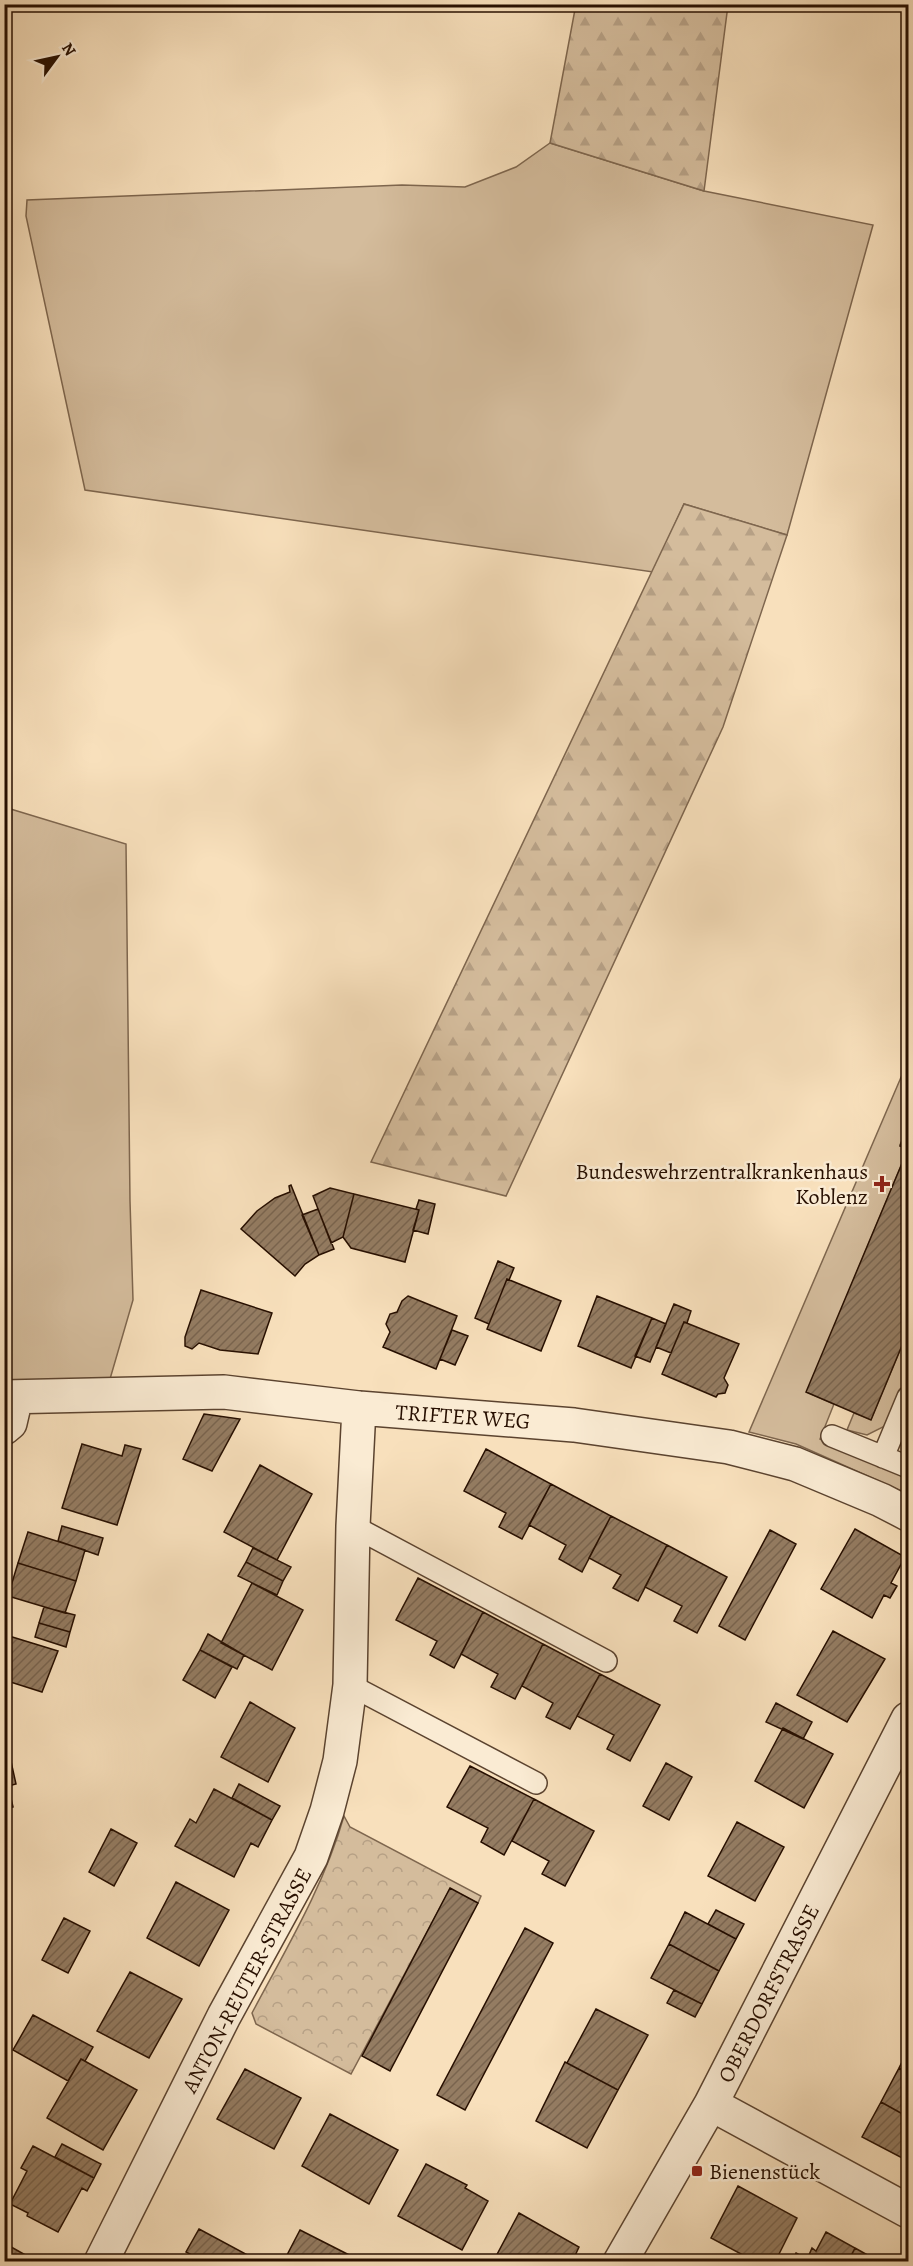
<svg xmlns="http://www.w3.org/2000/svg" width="913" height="2266" font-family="Alegreya,serif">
  <defs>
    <pattern id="forest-firs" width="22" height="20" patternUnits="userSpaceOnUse" patternTransform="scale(1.5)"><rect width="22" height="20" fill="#d4bc9c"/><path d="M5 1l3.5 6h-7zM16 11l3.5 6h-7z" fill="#b6a085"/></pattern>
    <pattern id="park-crowns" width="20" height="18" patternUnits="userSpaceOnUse" patternTransform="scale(1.5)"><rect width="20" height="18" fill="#d4bc9c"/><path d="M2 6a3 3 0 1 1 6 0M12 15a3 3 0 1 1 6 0" fill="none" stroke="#b6a085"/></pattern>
    <pattern id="building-hatch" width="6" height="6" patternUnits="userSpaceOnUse" patternTransform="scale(1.5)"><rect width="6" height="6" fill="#947c62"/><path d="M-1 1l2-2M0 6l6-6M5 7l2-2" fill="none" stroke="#79644e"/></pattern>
  </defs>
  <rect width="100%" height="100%" fill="#f8e0bc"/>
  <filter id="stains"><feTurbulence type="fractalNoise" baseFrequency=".00333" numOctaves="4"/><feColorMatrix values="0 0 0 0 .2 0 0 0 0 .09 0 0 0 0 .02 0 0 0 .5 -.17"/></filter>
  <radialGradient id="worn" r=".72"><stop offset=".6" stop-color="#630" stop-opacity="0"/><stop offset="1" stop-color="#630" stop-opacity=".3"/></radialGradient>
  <path fill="#d4bc9c" stroke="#7e664e" stroke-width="1.5" d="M550,143L704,191L873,225L787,535L684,504L653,572L85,490L26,216L27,200L402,185L465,187L516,167Z
    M4,807L126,844L130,1201L133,1300L110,1379L5,1382Z
    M908,1061V1125L900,1145L908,1149L807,1392L834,1404L820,1439L908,1477V1494L796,1444L749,1432Z
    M908,1331V1377L891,1418L885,1426L867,1435L847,1430L854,1413L871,1419Z"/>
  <path fill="url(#forest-firs)" stroke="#7e664e" stroke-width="1.5" d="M576,4L728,5L704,191L550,143Z
    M684,504L787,535L723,727L506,1196L371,1162Z"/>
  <path fill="url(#park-crowns)" stroke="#7e664e" stroke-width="1.5" d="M344,1816L350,1827L481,1896L478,1903L450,1889L351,2074L256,2024L252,2013C286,1949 324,1886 344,1816Z"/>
  <path fill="url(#building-hatch)" stroke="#270f00" stroke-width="1.5" d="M908,1125V1149L900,1146Z
    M908,1149V1331L871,1420L806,1392Z
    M291,1185L319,1255L305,1264L295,1276L241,1229L257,1211L275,1198L290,1192L289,1186Z
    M330,1188L354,1194L343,1237L331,1243L313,1196Z
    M354,1194L419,1210L405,1262L351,1248L343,1237Z
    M419,1200L435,1204L428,1234L413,1230L419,1210L416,1209Z
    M318,1209L334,1249L319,1255L302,1215Z
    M498,1261L514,1268L509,1280L507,1279L489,1324L475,1318Z
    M507,1279L561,1301L541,1351L487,1329Z
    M201,1290L272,1313L258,1354L220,1350L199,1343L192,1349L185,1346V1337Z
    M408,1296L457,1316L436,1369L383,1347L390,1332L386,1324L390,1314L397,1312L402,1301Z
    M597,1296L652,1318L631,1368L578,1346Z
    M674,1304L691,1311L687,1323L684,1322L671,1353L656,1347Z
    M652,1318L666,1324L650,1362L635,1356Z
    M684,1322L739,1344L724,1378L728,1385L725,1393L718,1394L716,1397L662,1374Z
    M452,1330L468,1336L455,1365L440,1359Z
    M204,1414L240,1419L212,1471L183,1459Z
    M82,1444L122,1456L125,1445L141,1449L117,1525L62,1508Z
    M486,1449L551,1484L522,1539L499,1527L506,1513L464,1491Z
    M260,1465L312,1494L277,1560L224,1532Z
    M551,1484L611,1516L582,1572L559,1559L566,1545L529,1525Z
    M611,1516L667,1545L638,1601L613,1588L621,1575L589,1558Z
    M62,1526L103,1538L98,1555L58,1541Z
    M855,1529L905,1557L891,1583L897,1586L890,1598L884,1595L872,1618L821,1589Z
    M770,1530L796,1544L745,1640L719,1626Z
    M28,1532L85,1550L76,1581L18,1563Z
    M667,1545L727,1577L697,1633L674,1621L682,1606L645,1587Z
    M253,1548L291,1567L283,1581L246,1562Z
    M246,1562L283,1581L277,1595L238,1576Z
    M18,1563L76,1581L65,1613L8,1596Z
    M418,1578L483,1612L454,1668L430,1655L437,1641L396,1620Z
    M252,1583L303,1610L272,1670L221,1643Z
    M44,1607L75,1615L70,1632L39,1623Z
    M483,1612L543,1644L515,1699L491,1687L498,1674L461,1654Z
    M39,1623L70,1632L66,1647L35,1637Z
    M833,1631L885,1659L847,1722L797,1695Z
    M208,1634L244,1655L237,1669L200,1650Z
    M9,1636L58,1651L42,1692L4,1680V1650Z
    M543,1644L600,1674L570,1729L546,1717L553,1703L522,1686Z
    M200,1650L232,1667L215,1698L183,1680Z
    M600,1674L660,1705L630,1761L607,1749L614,1735L577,1716Z
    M250,1702L295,1728L268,1782L221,1757Z
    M776,1703L812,1722L803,1739L766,1722Z
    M783,1728L833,1754L804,1808L755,1781Z
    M8,1748L16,1784L8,1786L13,1807L4,1809V1749Z
    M666,1763L692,1777L669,1820L643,1806Z
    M470,1766L534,1799L504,1855L481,1842L488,1828L447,1807Z
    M239,1784L280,1806L272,1820L232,1798Z
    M214,1789L272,1820L258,1847L251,1843L234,1877L175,1846L190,1819L196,1823Z
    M534,1799L594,1831L565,1886L542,1874L549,1861L512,1841Z
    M737,1822L784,1847L755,1901L708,1876Z
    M111,1829L137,1843L114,1886L89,1872Z
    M176,1882L229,1910L199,1966L147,1938Z
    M450,1888L478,1903L390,2071L362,2056Z
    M716,1910L744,1924L736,1939L708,1924Z
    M685,1912L736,1939L719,1971L669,1944Z
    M64,1918L90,1931L68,1973L42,1960Z
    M525,1928L553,1943L465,2110L437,2095Z
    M669,1944L719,1971L702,2004L651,1978Z
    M130,1972L182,1999L149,2058L97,2031Z
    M674,1990L702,2004L695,2017L667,2003Z
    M596,2009L648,2035L618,2090L567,2063Z
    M33,2015L93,2047L85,2061L81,2059L68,2081L13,2050Z
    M908,2050V2073L899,2068Z
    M81,2059L137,2090L103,2150L47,2118Z
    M565,2062L618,2090L587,2148L536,2121Z
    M899,2068L908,2073V2117L881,2102Z
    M245,2069L301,2098L274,2149L217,2119Z
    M881,2102L908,2117V2161L862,2137Z
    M330,2114L398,2150L369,2204L302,2166Z
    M62,2144L101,2164L94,2178L55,2157Z
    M33,2146L94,2178L87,2191L82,2188L58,2232L27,2216L28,2213L10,2204L27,2171L21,2168Z
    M426,2164L467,2185L465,2188L488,2201L462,2250L398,2216Z
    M738,2186L797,2218L775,2262H756L711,2238Z
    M519,2213L579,2247L572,2262H493Z
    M199,2229L255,2259L253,2262H200L201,2260L186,2252Z
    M300,2230L357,2259L356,2262H295L286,2257Z
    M826,2232L855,2248L848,2262H806L812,2248L816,2251Z
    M4,2243L38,2262H4Z
    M855,2248L880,2262H848Z
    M796,2253L807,2259L806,2262H792Z"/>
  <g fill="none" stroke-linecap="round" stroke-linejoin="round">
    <g stroke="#5b432f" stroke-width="24">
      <path id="lane" d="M832,1436L908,1467
        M883,1457L908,1397
        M353,1526L606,1661
        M350,1685L536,1783"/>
    </g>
    <g stroke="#5b432f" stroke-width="36">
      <path id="street" d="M4,1397L224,1392L359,1408L574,1425L729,1447L795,1464L881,1500L908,1514
        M4,1428L10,1423L16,1397
        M711,2104L908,2211
        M101,2262L224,2016L311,1857L327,1811L340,1761L350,1685L353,1526L359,1408
        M620,2262L711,2104L908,1719"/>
    </g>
    <use href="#lane" stroke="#faebd3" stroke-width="21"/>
    <use href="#street" stroke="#faebd3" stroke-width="33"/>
  </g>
  <g fill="#8f2418" stroke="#faebd3" stroke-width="2">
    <path d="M879 1175h6v6h6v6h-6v6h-6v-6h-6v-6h6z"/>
    <rect x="691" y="2165" width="12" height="12" rx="3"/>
  </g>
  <g text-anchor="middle" stroke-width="5" stroke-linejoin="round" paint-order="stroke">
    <g font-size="22" fill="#270f00" stroke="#faebd3" text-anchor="end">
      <text x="868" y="1179">Bundeswehrzentralkrankenhaus<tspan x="868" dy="25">Koblenz</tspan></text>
      <text x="709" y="2179" text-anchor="start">Bienenstück</text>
    </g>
    <g font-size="22" fill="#270f00" stroke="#faebd3">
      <text transform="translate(463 1416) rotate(4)" y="8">TRIFTER WEG</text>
      <text transform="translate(246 1980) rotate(-62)" y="8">ANTON-REUTER-STRASSE</text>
      <text transform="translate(768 1993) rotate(-63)" y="8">OBERDORFSTRASSE</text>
    </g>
  </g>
  <rect width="913" height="2266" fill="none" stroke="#f8e0bc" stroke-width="24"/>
  <rect x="6" y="6" width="901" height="2254" fill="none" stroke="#270f00" stroke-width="3"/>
  <rect x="12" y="12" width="889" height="2242" fill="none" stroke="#270f00" stroke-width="1.5"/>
  <g transform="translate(57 57) rotate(57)" stroke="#faebd3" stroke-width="4.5" paint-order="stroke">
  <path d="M0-4.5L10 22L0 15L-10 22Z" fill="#270f00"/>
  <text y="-9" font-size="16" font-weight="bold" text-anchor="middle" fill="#270f00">N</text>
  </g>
  <rect width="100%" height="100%" filter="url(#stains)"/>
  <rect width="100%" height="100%" fill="url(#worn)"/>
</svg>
